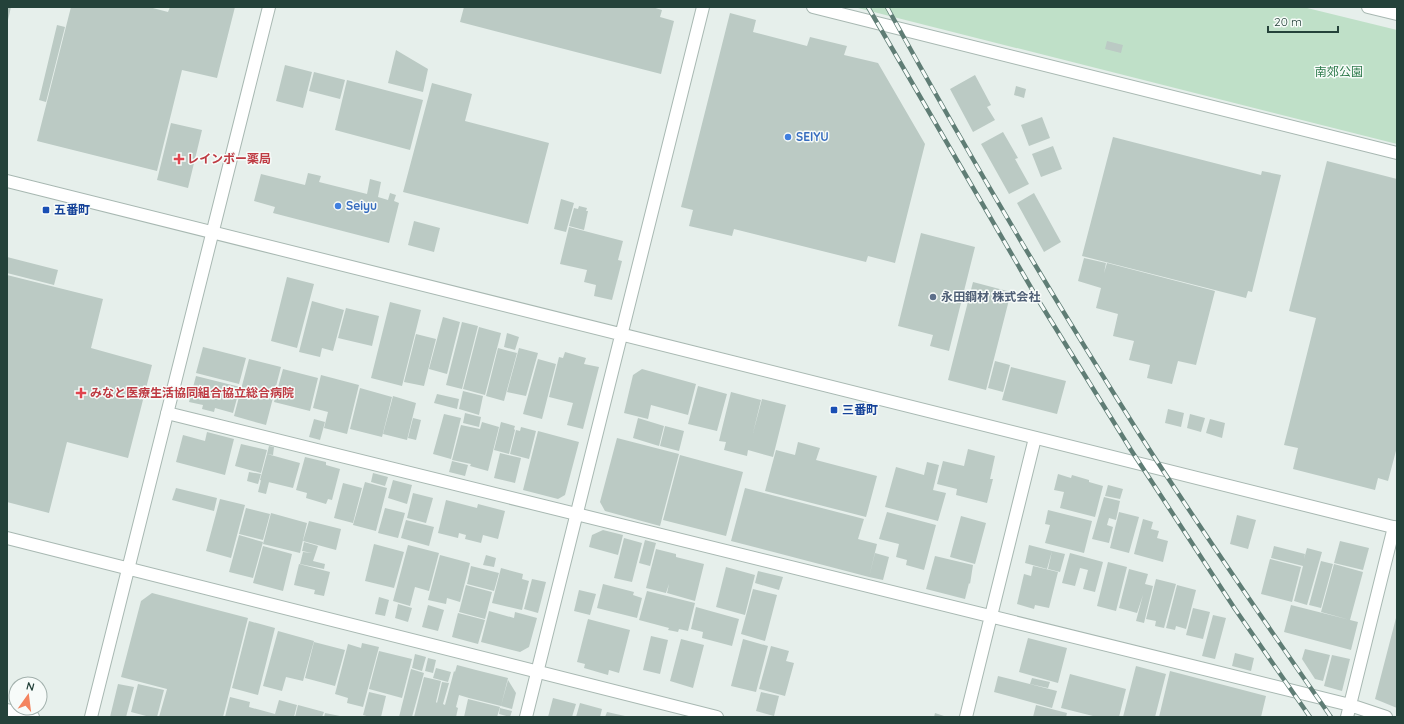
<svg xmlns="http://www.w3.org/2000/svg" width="1404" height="724" font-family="Quicksand,'Noto Sans JP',sans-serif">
  <rect width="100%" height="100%" fill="#e6efeb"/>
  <path fill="#bfe0c8" d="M854,7H1303L1397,30V144Z"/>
  <path fill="#bbcac4" d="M7,7H11L8,20H7Z
    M71,7H149L168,12L170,7H235L217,78L182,70L157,171L37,141Z
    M464,7H652L662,10L660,17L674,21L661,74L460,22Z
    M730,13L756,20L753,32L807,46L810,37L847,46L844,55L878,63L925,144L895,263L868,256L866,262L734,229L732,236L689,226L693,210L681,207Z
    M57,25L65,27L46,102L39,100Z
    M1107,41L1123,45L1121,53L1105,49Z
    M396,50L428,69L423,92L388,83Z
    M285,65L312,72L303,108L276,101Z
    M314,72L345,80L340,99L309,91Z
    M975,75L991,105L987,107L995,120L973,132L950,89Z
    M347,80L423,100L410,150L335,130Z
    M432,83L472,94L465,121L549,143L528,224L403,192Z
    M1016,86L1026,89L1024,98L1014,95Z
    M1042,117L1050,138L1029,146L1021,125Z
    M171,123L202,130L188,188L157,180Z
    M1003,132L1018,158L1015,159L1029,184L1009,194L981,144Z
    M1113,137L1261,175L1262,171L1281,175L1252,292L1248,291L1246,298L1082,256Z
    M1053,146L1062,169L1041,177L1032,154Z
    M1327,161L1397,179V447L1388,481L1378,478L1375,490L1293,469L1298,448L1284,445L1316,318L1289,311Z
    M308,173L321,176L319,182L367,194L370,179L381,182L378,197L388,200L390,193L396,195L394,201L399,203L389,243L273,213L275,207L254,201L261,174L305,185Z
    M1034,193L1061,242L1044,252L1017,203Z
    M561,199L574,203L566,232L554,229Z
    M579,206L587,208L586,211H588L584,230L569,226L574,208L578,209Z
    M414,221L440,228L434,252L408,245Z
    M569,227L623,241L618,260L622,261L612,300L594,296L596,285L584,282L587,270L560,264Z
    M921,233L975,247L949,351L930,346L933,335L898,326Z
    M7,257L58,270L54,285L7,273Z
    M1084,258L1106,263L1104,273L1107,263L1215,291L1196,365L1178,361L1172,384L1147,378L1150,365L1129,360L1134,341L1113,336L1118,314L1096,308L1101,288L1078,281Z
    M7,275L103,299L91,348L152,365L128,458L67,442L49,513L7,502Z
    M287,277L314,284L297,348L271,341Z
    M973,282L1011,292L986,390L948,380Z
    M312,301L344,310L333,351L322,348L320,357L299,352Z
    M390,302L421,310L402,386L371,378Z
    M346,308L379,316L372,346L338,338Z
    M443,317L460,322L447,374L429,369Z
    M462,322L478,326L462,389L446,385Z
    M479,327L501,333L485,395L463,389Z
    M507,333L519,337L515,350L504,347Z
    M416,334L436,339L424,386L404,382Z
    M203,347L246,358L239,384L196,373Z
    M498,348L517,353L504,401L486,396Z
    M519,348L538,353L526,396L507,392Z
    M565,352L586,358L584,364L599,367L583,429L567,425L573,403L549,397L559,357L563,358Z
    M249,359L281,367L266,425L234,416Z
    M538,359L556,364L542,419L523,414Z
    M995,361L1010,365L1003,392L988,388Z
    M1011,367L1066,381L1057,414L1002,400Z
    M283,369L318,378L310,411L274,402Z
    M642,369L696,384L688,415L651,405L648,419L624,413L633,375Z
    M321,375L359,385L347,434L324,428L328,412L313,408Z
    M196,376L240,387L233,413L215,408L214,412L202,409L203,405L189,402Z
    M698,386L727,394L717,431L688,424Z
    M360,388L392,397L382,437L350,429Z
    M463,391L483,396L479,415L459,409Z
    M731,392L761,400L753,433L762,399L786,405L773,457L748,450L747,456L724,450L726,442L719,441Z
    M437,394L459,399L457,409L434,403Z
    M393,396L416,403L407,440L383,434Z
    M1168,409L1184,413L1181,427L1165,423Z
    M465,413L481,417L479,427L463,423Z
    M444,414L461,418L451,459L433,454Z
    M1190,414L1205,418L1201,432L1187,428Z
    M413,418L421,420L416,440L408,438Z
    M638,418L664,426L659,446L633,438Z
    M314,419L325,422L320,440L309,437Z
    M1210,419L1225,423L1222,438L1206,433Z
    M482,422L499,427L488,471L470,466L471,464L452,460L461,425L480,429Z
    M501,422L515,426L514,429L515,430L509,454L494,450Z
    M665,426L684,431L679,451L660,446Z
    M521,427L536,431L529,459L510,454L516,430L520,431Z
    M538,431L579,442L565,495L558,499L523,490Z
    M207,432L234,439L225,475L176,462L183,435L205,441Z
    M617,438L679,454L660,526L605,511L600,502Z
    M798,442L820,448L816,460L877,476L866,517L765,491L776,450L795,455Z
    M241,444L267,450L261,473L235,466Z
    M269,446L274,447L273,455L267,454Z
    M968,449L995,456L990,479H993L987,503L956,495L957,489L937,484L943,461L964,466Z
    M500,453L521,458L515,483L494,478Z
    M267,454L300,463L293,488L260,480Z
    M680,455L743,472L726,536L663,520Z
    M305,457L326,462V465L340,469L332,500L328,499L326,504L306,498L307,493L296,490Z
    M452,461L468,465L465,476L449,472Z
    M927,462L939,465L933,490L946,493L938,521L885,507L896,467L924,475Z
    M249,472L261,474L258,484L247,481Z
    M373,473L388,477L385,486L371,482Z
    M1058,474L1071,478L1072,475L1089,480V482L1103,486L1095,517L1060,508L1064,492L1054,490Z
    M261,480L269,482L266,494L258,492Z
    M393,480L412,485L407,504L388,498Z
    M365,482L387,488L376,531L353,525Z
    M343,483L362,488L353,523L334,518Z
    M1108,485L1123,489L1120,499L1105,496Z
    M176,488L217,498L214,511L172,500Z
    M745,488L864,519L858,539L877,544L869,577L731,541Z
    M413,493L433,498L426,523L407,518Z
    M1104,497L1120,501L1116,520L1109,518L1107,525L1113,527L1109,543L1092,539Z
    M220,499L245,505L231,558L206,551Z
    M446,500L477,508L478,504L505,511L498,539L483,535L481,543L465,539L466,535L459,533L458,538L438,533Z
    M246,508L270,514L263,540L239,534Z
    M385,508L405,513L398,538L378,533Z
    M1048,510L1092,521L1084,553L1045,543L1050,525L1045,524Z
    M887,512L936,525L924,570L906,565L907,560L896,557L899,544L879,539Z
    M1119,512L1139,517L1129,553L1110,548Z
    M271,513L307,523L300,553L263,544Z
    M1237,515L1256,520L1248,549L1230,544Z
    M961,516L986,523L975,564L950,557Z
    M1143,519L1153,522L1151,529L1159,531L1157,538L1168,541L1163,562L1134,554Z
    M406,520L434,527L429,546L401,538Z
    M309,521L341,529L336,550L303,541Z
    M603,530L623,535L618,555L589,547L592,535Z
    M239,535L263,542L253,578L229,572Z
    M624,538L642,543L632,582L614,578Z
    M645,540L656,543L650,566L639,563Z
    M1340,541L1369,548L1363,570L1334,563Z
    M304,542L318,546L313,561L325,564L324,569L300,564L303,552L312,553L302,551Z
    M374,544L404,552L394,588L365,581Z
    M408,545L439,553L429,591L415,587L410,606L393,601Z
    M1029,545L1052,551L1047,569L1025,563Z
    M263,546L292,554L283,591L253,583Z
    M1274,546L1305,554L1304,559L1307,548L1322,552L1307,605L1294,601L1303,566L1271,558Z
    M656,549L676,554V557L704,564L695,601L667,593L669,584L666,593L646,588Z
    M1052,551L1065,554L1060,572L1048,569Z
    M875,553L889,557L883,580L869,577Z
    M1070,553L1103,562L1095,592L1083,589L1088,570L1080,568L1075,586L1062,583Z
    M440,555L470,563L460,602L447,598L446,604L428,600Z
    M486,555L496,558L494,567L483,565Z
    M935,556L973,565L970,584L969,583L965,599L926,589Z
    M1270,559L1301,567L1292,602L1261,594Z
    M1321,561L1333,564L1321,608L1309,605Z
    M1108,562L1127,567L1116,611L1097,606Z
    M299,564L330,572L324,596L314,594L315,590L294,585Z
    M1334,564L1363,572L1350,620L1321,612Z
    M471,566L499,573L494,591L467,584Z
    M1033,566L1058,572L1049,608L1035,605L1034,609L1017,604L1024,574L1031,576Z
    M726,567L755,575L745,615L716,607Z
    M501,568L523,574L522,579L529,581L522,610L492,603Z
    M1129,569L1148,574L1145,584L1153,586L1144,623L1136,621L1143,595L1137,613L1119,608Z
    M758,571L783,577L779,590L755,583Z
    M532,579L546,582L538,613L524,609Z
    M1156,579L1176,584L1164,628L1155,626L1156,621L1146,619Z
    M603,584L634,592L633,595L642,598L637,618L597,608Z
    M466,585L492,592L485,619L459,612Z
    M1177,585L1196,590L1186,629L1176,626L1175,630L1166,628Z
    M753,589L777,595L765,641L741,634Z
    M579,590L596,594L590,615L574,611Z
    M647,591L695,603L688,631L679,629L678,632L668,630L669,628L639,620Z
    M152,593L248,618L223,717H159L167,689L121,677L141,601Z
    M379,597L389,600L385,616L375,614Z
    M398,604L412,608L408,622L395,618Z
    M428,605L444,610L438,631L422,627Z
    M1291,605L1358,622L1351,650L1284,632Z
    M696,607L739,619L732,646L702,638L703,632L691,629Z
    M1193,608L1210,612L1203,639L1186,635Z
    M489,611L514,618L515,612L537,618L529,647L520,652L481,642Z
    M458,613L485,620L478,644L452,637Z
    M1213,615L1226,618L1215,659L1202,656Z
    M1396,618H1397V708L1375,699Z
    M588,619L630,630L619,673L609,670L608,675L584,668L585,664L577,662Z
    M249,621L275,628L258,695L232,688Z
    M278,631L314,641L303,681L286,677L282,691L263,686Z
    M651,636L668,640L660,674L643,670Z
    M1028,638L1067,648L1058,683L1019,672Z
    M681,639L704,645L693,688L670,681Z
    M743,639L768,646L756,692L731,686Z
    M314,642L345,650L335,686L305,678Z
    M362,643L379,647L363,707L347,703L348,698L335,694L348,644L361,648Z
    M771,646L789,651L786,661L794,663L785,696L759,689Z
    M1305,649L1330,655L1323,681L1315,679L1302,659Z
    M379,651L412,659L402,698L369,689Z
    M1235,653L1254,658L1251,671L1232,666Z
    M415,654L426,657L422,671L412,668Z
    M1332,655L1350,659L1342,691L1324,686Z
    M428,658L436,660L433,673L425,671Z
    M457,665L476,670L469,698L459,695L456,707L458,708L456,717H414L424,677L441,681L436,702L437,703L442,682L449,683L443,704L445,705L454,671L455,672Z
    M1136,666L1166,674L1155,717H1123Z
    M436,668L451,672L448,682L433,678Z
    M411,669L424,673L412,717H399Z
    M476,670L508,678L501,706L469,698Z
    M1170,671L1266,696L1261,717H1159Z
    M1070,674L1126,689L1119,717H1097L1061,708Z
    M998,676L1057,691L1052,708L994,692Z
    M1032,678L1050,682L1048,688L1030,684Z
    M508,680L516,693L512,709L501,706Z
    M118,684L134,687L126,717H110Z
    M138,684L164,690L157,717H150L131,712Z
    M369,692L386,696L381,717H370L363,715Z
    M761,692L779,696L774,716L756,711Z
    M230,697L250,702L249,707L275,714L279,700L297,705L294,717H225Z
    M553,698L576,704L572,717H548Z
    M468,699L500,707L497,717H464Z
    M580,703L602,709L600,717H576Z
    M298,705L324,712L322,717H295Z
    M1036,705L1067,713L1066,717H1033Z
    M500,708L512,711L510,717L499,714Z
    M607,712L625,716V717H605Z
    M325,713L340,716V717H324Z
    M935,713L947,717H934Z"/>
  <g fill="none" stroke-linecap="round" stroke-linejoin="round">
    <g stroke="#a8b8b2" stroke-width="14">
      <path id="minor" d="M813,7L1397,153
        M1368,7L1397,14
        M167,413L1350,705L1386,717
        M7,538L717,717
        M7,710L33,717
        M91,717L269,7
        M966,717L1035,438
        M1347,717L1394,527"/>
    </g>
    <g stroke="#a8b8b2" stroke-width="14">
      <path id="tertiary" d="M7,181L1397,528
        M526,717L703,7"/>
    </g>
    <use href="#minor" stroke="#fff" stroke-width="12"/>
    <use href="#tertiary" stroke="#fff" stroke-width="12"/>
    <g stroke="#5f7d75" stroke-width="4.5">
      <path id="rail" d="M868,7L1040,303L1131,450L1235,609L1310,717
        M887,7C967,152 1051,295 1140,435C1201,530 1266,624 1331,717"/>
    </g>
    <use href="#rail" stroke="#f7fbf9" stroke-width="3" stroke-dasharray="9" stroke-linecap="butt"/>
  </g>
  <g fill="#3f7fe0" stroke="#f7fbf9" stroke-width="1.5">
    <circle cx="788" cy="137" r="4"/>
    <circle cx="338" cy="206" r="4"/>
  </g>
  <g fill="#e0444e" stroke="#f7fbf9" stroke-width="1.5">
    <path d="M177 153h4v4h4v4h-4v4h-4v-4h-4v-4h4z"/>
    <path d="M79 387h4v4h4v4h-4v4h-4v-4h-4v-4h4z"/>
  </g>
  <g fill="#1a4fb4" stroke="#f7fbf9" stroke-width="1.5">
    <rect x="42" y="206" width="8" height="8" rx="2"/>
    <rect x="830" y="406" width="8" height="8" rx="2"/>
  </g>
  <circle fill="#5c6f8a" stroke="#f7fbf9" stroke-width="1.5" cx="933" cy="297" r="4"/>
  <g text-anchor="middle" stroke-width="3" stroke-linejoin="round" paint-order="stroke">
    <g font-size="12" fill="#2d7a4b" stroke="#f7fbf9">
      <text x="1339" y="76">南郊公園</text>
    </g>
    <g font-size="12" font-weight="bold" fill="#366cbe" stroke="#f7fbf9" text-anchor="start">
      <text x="796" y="141">SEIYU</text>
      <text x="346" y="210">Seiyu</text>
    </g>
    <g font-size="12" font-weight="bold" fill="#be3a42" stroke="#f7fbf9" text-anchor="start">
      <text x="187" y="163">レインボー薬局</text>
      <text x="90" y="397">みなと医療生活協同組合協立総合病院</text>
    </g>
    <g font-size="12" font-weight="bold" fill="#164399" stroke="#f7fbf9" text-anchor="start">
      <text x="54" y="214">五番町</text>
      <text x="842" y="414">三番町</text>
    </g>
    <g font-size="12" font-weight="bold" fill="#4e5e75" stroke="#f7fbf9" text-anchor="start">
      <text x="941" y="301">永田鋼材 株式会社</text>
    </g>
  </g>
  <rect width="1404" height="724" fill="none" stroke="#24423a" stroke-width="16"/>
  <g transform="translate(28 696) rotate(14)"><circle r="19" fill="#f7fbf9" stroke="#a3b1ad"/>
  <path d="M0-3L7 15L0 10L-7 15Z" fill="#f4845f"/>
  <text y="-6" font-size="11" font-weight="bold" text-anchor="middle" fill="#24423a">N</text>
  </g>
  <path d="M1268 26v6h70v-6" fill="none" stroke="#24423a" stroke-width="2"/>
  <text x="1274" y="26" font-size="12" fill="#24423a" stroke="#f7fbf9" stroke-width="3" paint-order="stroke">20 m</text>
</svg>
